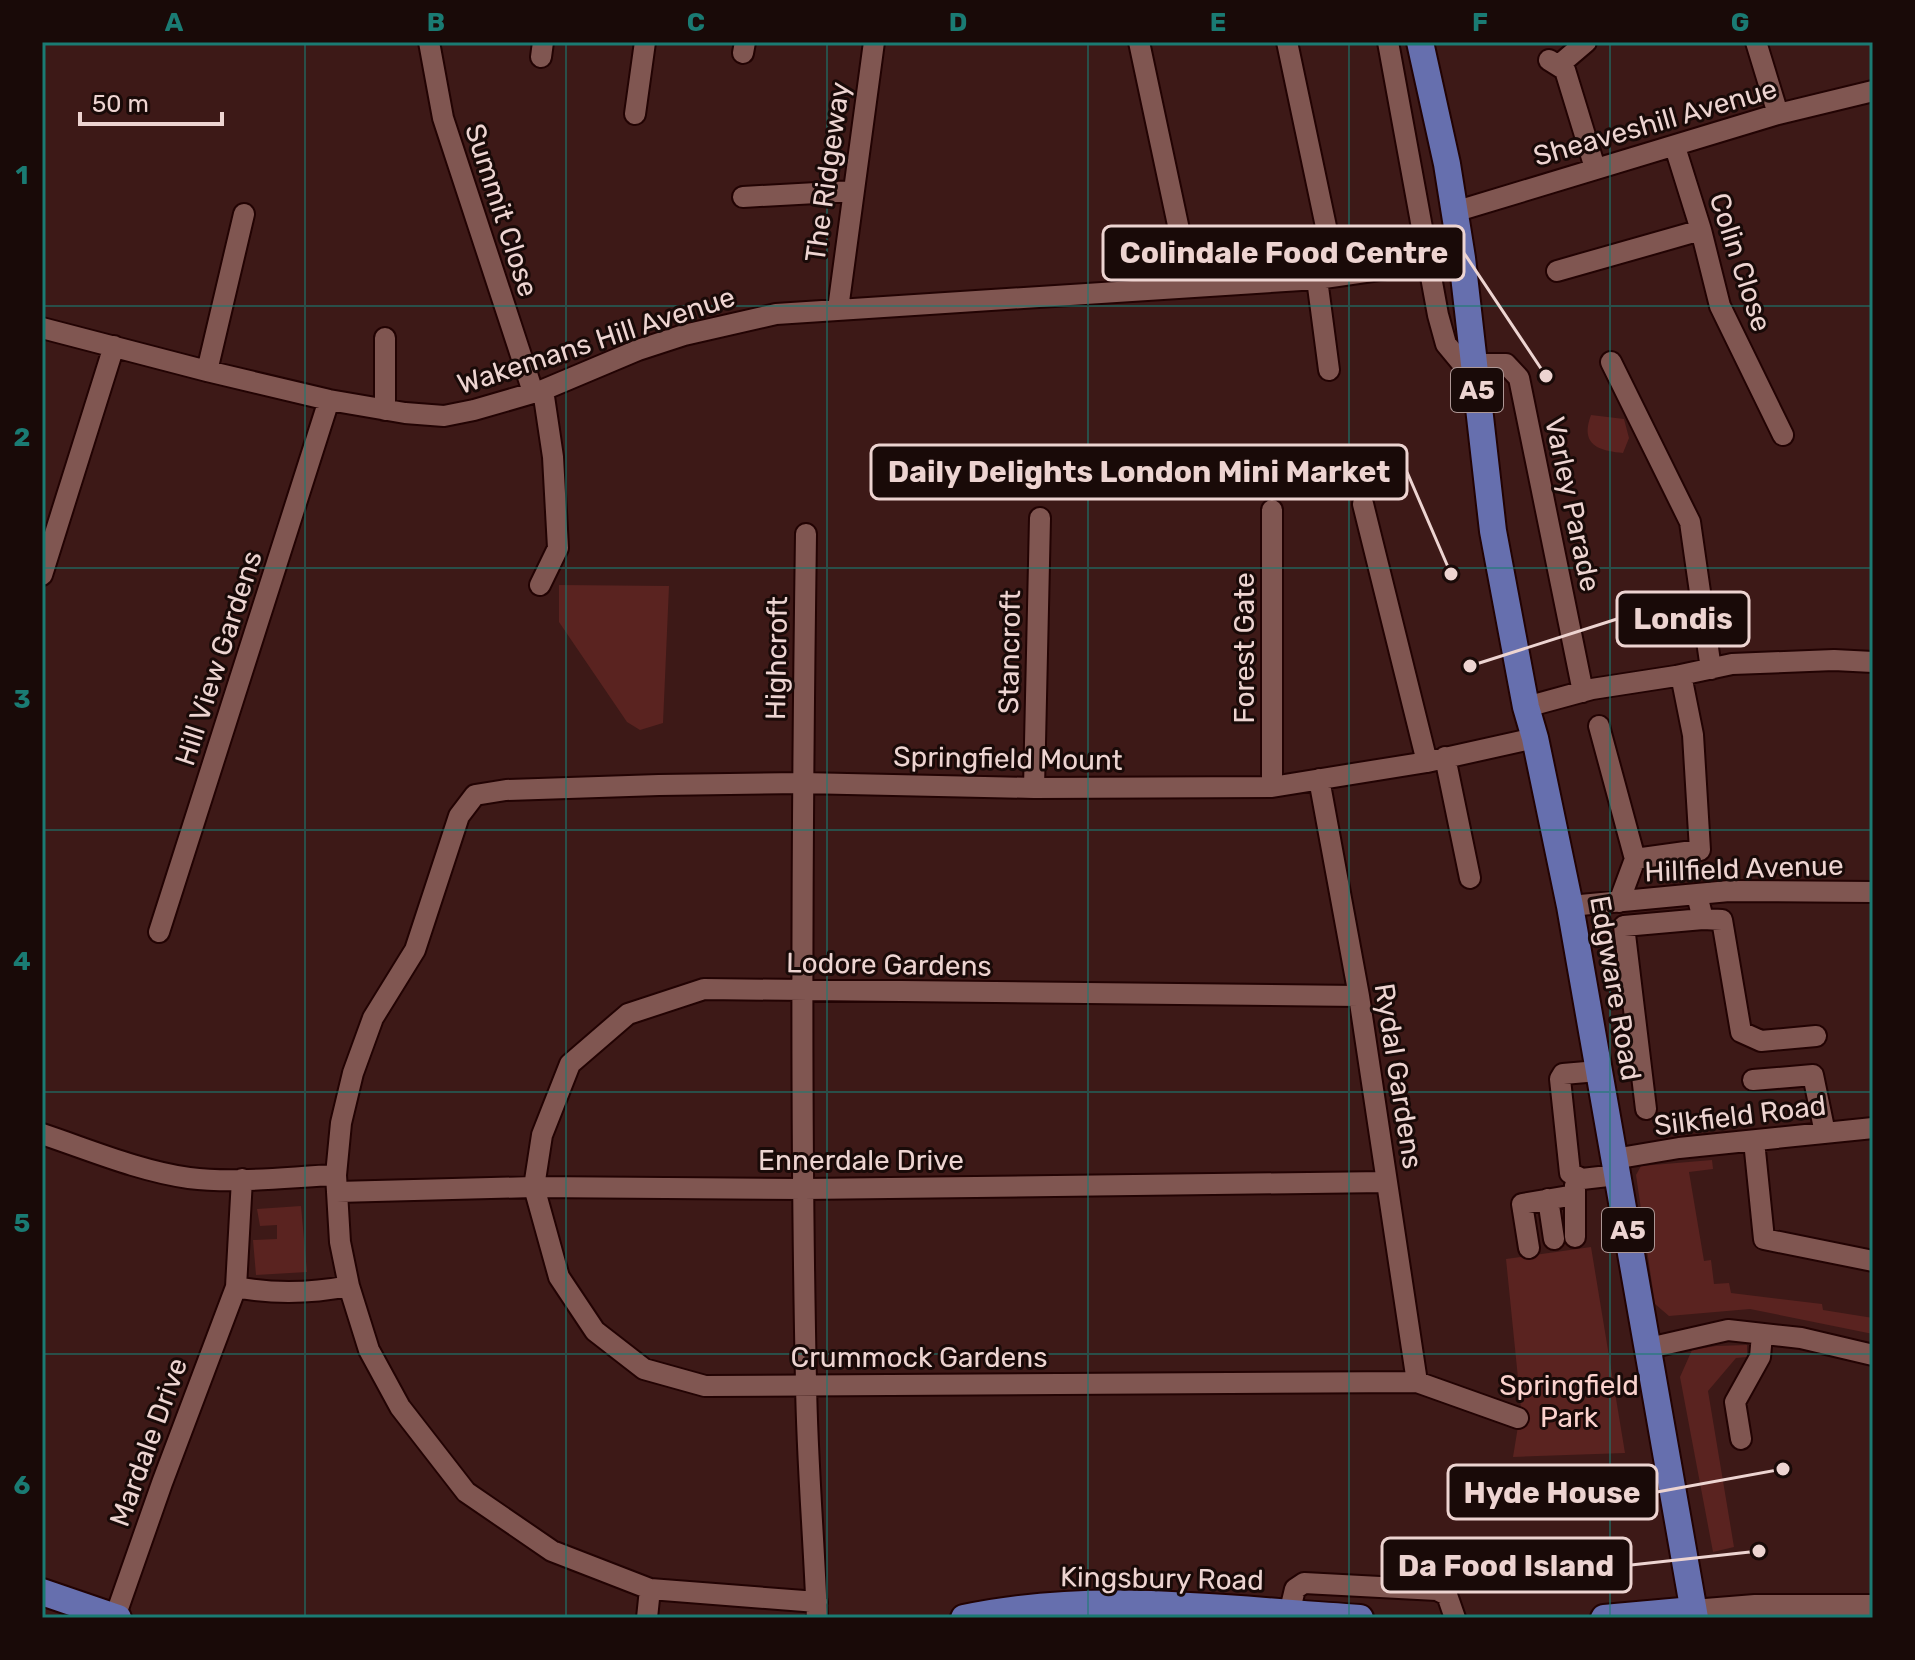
<svg xmlns="http://www.w3.org/2000/svg" width="1915" height="1660" font-family="Rubik,sans-serif">
  <rect width="100%" height="100%" fill="#3d1917"/>
  <path fill="#5a2320" d="M1591,415L1624,419L1629,438L1623,453C1597,451 1580,444 1591,415Z
    M559,585L669,586L663,723L640,730L627,722L559,622Z
    M1712,1160L1713,1169L1689,1172L1704,1261L1711,1260L1714,1284L1729,1283L1731,1293L1822,1304L1823,1310L1873,1318V1334L1750,1309L1669,1316L1655,1304L1636,1175L1641,1166Z
    M301,1206L307,1272L256,1275L253,1240L277,1239V1225L260,1226L257,1209Z
    M1591,1247L1625,1453L1513,1457L1521,1408L1506,1259Z
    M1747,1345V1357L1736,1358L1708,1391L1734,1547L1713,1552L1680,1377L1692,1350L1716,1346Z"/>
  <g fill="none" stroke-linecap="round" stroke-linejoin="round">
    <g stroke="#220303" stroke-width="24">
      <path id="minor" d="M429,42L443,118L533,392
        M1139,42L1191,286
        M1287,42L1336,274
        M1388,42L1438,315L1446,344L1475,379
        M1756,42L1778,114
        M743,53L745,42
        M541,57L543,42
        M1549,60L1565,70L1595,168
        M1559,65L1586,42
        M635,114L645,42
        M1675,147L1701,230L1720,306L1783,435
        M743,197L853,191
        M1454,212L1778,114L1873,91
        M1557,271L1701,230
        M1317,279L1329,370
        M838,309L874,42
        M42,328L207,371L329,400L405,413L444,416L474,410L543,390L638,350L684,335L776,314L1317,279L1462,258
        M385,338V410
        M1611,362L1690,522L1711,669
        M1473,364H1506L1519,378L1583,692
        M207,371L244,214
        M1363,504L1427,762
        M806,534C802,817 800,1100 806,1382C807,1461 814,1539 817,1618
        M42,575L114,346
        M540,585L558,548L553,457L543,390
        M1526,707L1592,689L1676,676L1732,664L1834,660L1873,662
        M1599,726L1635,859L1619,902
        M1445,757L1470,878
        M1319,779L1359,996L1417,1382
        M1272,787V510
        M1034,788L1040,518
        M1635,859L1700,850L1693,735L1681,675
        M1570,906L1729,891L1873,892
        M1703,919L1722,920L1741,1032L1761,1041L1816,1036
        M159,932L329,400
        M1359,996L704,989L628,1014L570,1064L542,1135L534,1187L559,1277L595,1331L644,1369L705,1386L1417,1382L1518,1418
        M1598,1071L1563,1074L1560,1079L1570,1173L1582,1179L1617,1175
        M1753,1080L1813,1075L1825,1133
        M1646,1109L1624,926L1703,919L1697,895
        M42,1134C90,1150 139,1171 189,1178C236,1184 288,1177 336,1175
        M1754,1141L1764,1239L1873,1261
        M1614,1159L1679,1148L1873,1128
        M1575,1185V1237
        M337,1192L534,1187L804,1189L1386,1182
        M1548,1199L1554,1239
        M1529,1248L1522,1204L1575,1195
        M236,1287C272,1294 313,1293 349,1286
        M1649,1348L1728,1330L1801,1338L1873,1355
        M1741,1439L1735,1402L1760,1357L1762,1335
        M817,1602L650,1589L552,1551L466,1492L400,1407L369,1350L349,1286L340,1242L336,1175L341,1123L353,1073L373,1018L415,950L459,816L475,795L506,790L659,785L802,783L1034,788L1272,787L1427,762L1535,738
        M1693,1610L1755,1605H1873
        M1289,1614L1295,1589L1304,1583L1437,1590L1447,1595L1455,1618
        M115,1617L162,1483L236,1287L242,1179
        M647,1618L650,1589"/>
    </g>
    <g stroke="#220303" stroke-width="30">
      <path id="major" d="M1420,42L1447,164L1462,258L1493,531L1526,707L1535,738L1570,906L1695,1618
        M42,1592L118,1618
        M964,1618C1094,1590 1229,1610 1360,1618
        M1604,1618L1693,1610"/>
    </g>
    <use href="#minor" stroke="#805651" stroke-width="20"/>
    <use href="#major" stroke="#666fae" stroke-width="26"/>
  </g>
  <path fill="none" stroke="#1a7b73" stroke-width="2" stroke-opacity="0.55" d="M305,42V1618M566,42V1618M827,42V1618M1088,42V1618M1349,42V1618M1610,42V1618M42,306H1873M42,568H1873M42,830H1873M42,1092H1873M42,1354H1873"/>
  <g text-anchor="middle" stroke-width="6" stroke-linejoin="round" paint-order="stroke">
    <g fill="#190a08" stroke="#ad9795" stroke-width="2">
      <rect x="1451" y="368" width="52" height="44" rx="6"/>
      <rect x="1602" y="1208" width="52" height="44" rx="6"/>
    </g>
    <g font-size="26" font-weight="bold" fill="#edd4d1">
      <text x="1477" y="399">A5</text>
      <text x="1628" y="1239">A5</text>
    </g>
    <g font-size="28" fill="#edd4d1" stroke="#190a08">
      <text transform="translate(1655 122) rotate(-16)" y="10">Sheaveshill Avenue</text>
      <text transform="translate(827 172) rotate(-82)" y="10">The Ridgeway</text>
      <text transform="translate(502 210) rotate(72)" y="10">Summit Close</text>
      <text transform="translate(1741 262) rotate(72)" y="10">Colin Close</text>
      <text transform="translate(596 340) rotate(-18)" y="10">Wakemans Hill Avenue</text>
      <text transform="translate(1573 504) rotate(78)" y="10">Varley Parade</text>
      <text transform="translate(1244 648) rotate(-90)" y="10">Forest Gate</text>
      <text transform="translate(1009 652) rotate(-89)" y="10">Stancroft</text>
      <text transform="translate(218 658) rotate(-72)" y="10">Hill View Gardens</text>
      <text transform="translate(776 658) rotate(-89)" y="10">Highcroft</text>
      <text transform="translate(1008 758) rotate(1)" y="10">Springfield Mount</text>
      <text transform="translate(1744 868) rotate(-2)" y="10">Hillfield Avenue</text>
      <text transform="translate(889 964) rotate(1)" y="10">Lodore Gardens</text>
      <text transform="translate(1616 988) rotate(80)" y="10">Edgware Road</text>
      <text transform="translate(1399 1076) rotate(81)" y="10">Rydal Gardens</text>
      <text transform="translate(1740 1115) rotate(-7)" y="10">Silkfield Road</text>
      <text x="861" y="1170">Ennerdale Drive</text>
      <text x="919" y="1367">Crummock Gardens</text>
      <text transform="translate(148 1442) rotate(-70)" y="10">Mardale Drive</text>
      <text transform="translate(1162 1578) rotate(1)" y="10">Kingsbury Road</text>
    </g>
    <g font-size="28" fill="#fbd2cd" stroke="#190a08">
      <text x="1569" y="1395">Springfield<tspan x="1569" dy="32">Park</tspan></text>
    </g>
  </g>
  <path fill="none" stroke="#edd4d1" stroke-width="3" d="M1546 376L1464 253M1451 574L1407 472M1470 666L1617 619M1783 1469L1657 1492M1759 1551L1631 1565"/>
  <g fill="#edd4d1" stroke="#190a08" stroke-width="3">
    <circle cx="1546" cy="376" r="8"/>
    <circle cx="1451" cy="574" r="8"/>
    <circle cx="1470" cy="666" r="8"/>
    <circle cx="1783" cy="1469" r="8"/>
    <circle cx="1759" cy="1551" r="8"/>
  </g>
  <g fill="#190a08" stroke="#edd4d1" stroke-width="3">
    <rect x="1103" y="226" width="361" height="54" rx="8"/>
    <rect x="871" y="445" width="536" height="54" rx="8"/>
    <rect x="1617" y="592" width="132" height="54" rx="8"/>
    <rect x="1448" y="1465" width="209" height="54" rx="8"/>
    <rect x="1382" y="1538" width="249" height="54" rx="8"/>
  </g>
  <g font-size="30" text-anchor="middle" font-weight="bold" fill="#edd4d1">
    <text x="1284" y="263">Colindale Food Centre</text>
    <text x="1139" y="482">Daily Delights London Mini Market</text>
    <text x="1683" y="629">Londis</text>
    <text x="1552" y="1503">Hyde House</text>
    <text x="1506" y="1576">Da Food Island</text>
  </g>
  <rect width="1915" height="1660" fill="none" stroke="#190a08" stroke-width="88"/>
  <path d="M80 112v12h142v-12" fill="none" stroke="#edd4d1" stroke-width="4"/>
  <text x="92" y="112" font-size="24" fill="#edd4d1" stroke="#190a08" stroke-width="6" paint-order="stroke">50 m</text>
  <rect x="44" y="44" width="1827" height="1572" fill="none" stroke="#1a7b73" stroke-width="3"/>
  <g font-size="26" text-anchor="middle" font-weight="bold" fill="#1a7b73">
    <text x="174" y="31">A</text>
    <text x="436" y="31">B</text>
    <text x="696" y="31">C</text>
    <text x="958" y="31">D</text>
    <text x="1218" y="31">E</text>
    <text x="1480" y="31">F</text>
    <text x="1740" y="31">G</text>
    <text x="22" y="184">1</text>
    <text x="22" y="446">2</text>
    <text x="22" y="708">3</text>
    <text x="22" y="970">4</text>
    <text x="22" y="1232">5</text>
    <text x="22" y="1494">6</text>
  </g>
</svg>
